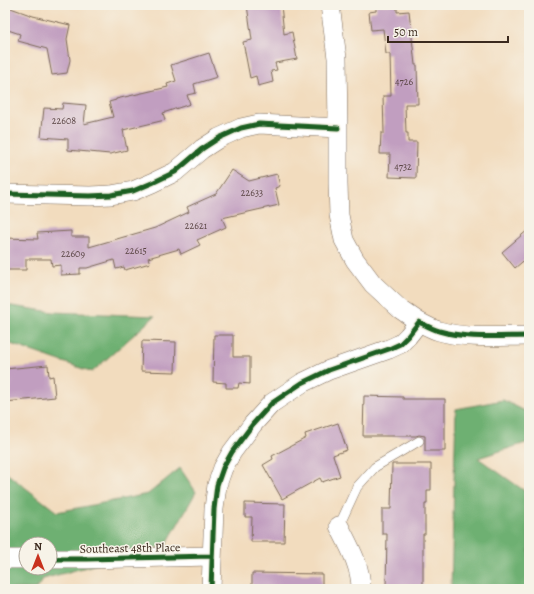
<svg xmlns="http://www.w3.org/2000/svg" width="534" height="594" font-family="Alegreya,serif">
  <rect width="100%" height="100%" fill="#f7f3e8"/>
  <filter id="ink" filterUnits="userSpaceOnUse"><feTurbulence type="fractalNoise" baseFrequency=".025" numOctaves="2"/><feDisplacementMap in="SourceGraphic" scale="8" xChannelSelector="R" yChannelSelector="G"/><feConvolveMatrix kernelMatrix="1 2 1 2 8 2 1 2 1" color-interpolation-filters="sRGB"/></filter>
  <filter id="wash" filterUnits="userSpaceOnUse"><feTurbulence type="fractalNoise" baseFrequency=".012" numOctaves="4" result="noise"/><feDisplacementMap in="SourceGraphic" scale="16" xChannelSelector="R" yChannelSelector="G"/><feGaussianBlur stdDeviation="0.9" result="paint"/><feColorMatrix in="noise" values="0 0 0 0 0 0 0 0 0 0 0 0 0 0 0 0 0 1.4 0 .05"/><feComposite in="paint" operator="in"/></filter>
  <g filter="url(#wash)">
    <rect width="100%" height="100%" fill="#f2dcbe"/>
    <path fill="#6eb072" stroke="#546d48" fill-rule="evenodd" d="M5,305L53,312L155,316L92,372L5,342Z
      M503,400L529,413V442L478,458L529,494V589H451L456,409Z
      M180,468L196,492L166,545L43,579L36,589H5V472L57,512L148,494ZM26,544H50V568H26Z"/>
    <g id="blocks">
      <path fill="#c19ec0" d="M247,5H281L284,34L292,32L297,59L275,63L277,70L271,71L273,82L258,86L256,76L250,78L243,42L252,40Z
        M376,5H397V12L409,11L415,65H417L418,104H405L406,133H408V142H417L416,178L389,177L390,154H380L381,133H384L383,96H391L390,54H386L383,29L371,30L369,12L376,11Z
        M5,6L33,16L70,25L67,39L70,60L67,73L52,75L47,49L18,41L20,34L5,29Z
        M209,53L217,77L194,84L196,93L187,95L190,104L163,113L165,120L123,130L127,150L110,154L68,150V139L41,137L44,108L62,109L63,103L86,105L84,124L113,117L109,102L116,100V99L168,87L167,84L176,81L171,65Z
        M232,170L249,181L277,174L280,186L275,188L279,205L222,218L226,227L197,240L200,245L181,254L179,249L148,258L150,263L125,270L124,267L116,269L114,260L87,268H80V274L61,275V265L52,266L51,259H26V270H5V238L38,239L37,233L71,231V237H89V247L155,228L189,212L187,207L216,194Z
        M529,229V256L515,268L502,252Z
        M214,335H233V357H250V384L239,383L238,388H226V383L213,382Z
        M142,341L176,342L175,372L141,371Z
        M48,365L49,377L53,376L55,397L5,402V369Z
        M364,396L403,397V399H445V451H425V436L419,435L416,436H363Z
        M338,423L347,450L333,455L340,476L322,482L320,478L282,499L263,465L273,459L272,456L306,438L305,434Z
        M392,464H431V490H427V504H425V534H423V589H386L387,534H382V509H391Z
        M245,503L285,504L284,542H251L252,517H245Z
        M252,573L322,574V589H252Z"/>
    </g>
  </g>
  <g filter="url(#ink)">
    <use href="#blocks" fill-opacity="0" stroke="#7b6856" stroke-width="1"/>
    <g fill="none" stroke-linecap="round" stroke-linejoin="round">
      <g stroke="#7b6856" stroke-width="10">
        <path id="service" d="M339,526L357,487L375,467L419,441"/>
      </g>
      <g stroke="#7b6856" stroke-width="20">
        <path id="minor" d="M330,5L337,58L338,128V184L339,215L344,240L355,260L373,284L400,309L419,322
          M5,194L90,196L111,195L133,191L152,183L175,172L202,149L219,138L241,128L259,124L338,128
          M339,526C349,546 361,566 361,589
          M5,559H26
          M50,559H87L211,556
          M211,589L214,509L217,485L223,468L232,452L253,424L272,403L302,383L329,370L389,349L400,344L408,336L419,322C425,325 432,329 439,331C466,339 501,336 529,336"/>
      </g>
      <use href="#service" stroke="#fff" stroke-width="9"/>
      <use href="#minor" stroke="#fff" stroke-width="19"/>
      <g stroke="#f7f3e8" stroke-width="8">
        <path id="cycleway" d="M5,194L90,196L111,195L133,191L152,183L175,172L202,149L219,138L241,128L259,124L338,128
          M50,559H87L211,556
          M211,589L214,509L217,485L223,468L232,452L253,424L272,403L302,383L329,370L389,349L400,344L408,336L419,322C425,325 432,329 439,331C466,339 501,336 529,336"/>
      </g>
      <use href="#cycleway" stroke="#1b5e20" stroke-width="5"/>
    </g>
  </g>
  <g text-anchor="middle" stroke-width="3" stroke-linejoin="round" paint-order="stroke">
    <g font-size="10" fill="#5c4746">
      <text x="404" y="85">4726</text>
      <text x="64" y="124">22608</text>
      <text x="403" y="170">4732</text>
      <text x="252" y="196">22633</text>
      <text x="196" y="229">22621</text>
      <text x="136" y="254">22615</text>
      <text x="73" y="257">22609</text>
    </g>
    <g font-size="12" fill="#3b2a1e" stroke="#f7f3e8">
      <text transform="translate(130 548) rotate(-1)" y="4">Southeast 48th Place</text>
    </g>
  </g>
  <rect width="534" height="594" fill="none" stroke="#f7f3e8" stroke-width="20"/>
  <g transform="translate(38 556)"><circle r="19" fill="#f7f3e8" stroke="#aca397"/>
  <path d="M0-3L7 15L0 10L-7 15Z" fill="#c8321e"/>
  <text y="-6" font-size="11" font-weight="bold" text-anchor="middle" fill="#3b2a1e">N</text>
  </g>
  <path d="M388 36v6h120v-6" fill="none" stroke="#3b2a1e" stroke-width="2"/>
  <text x="394" y="36" font-size="12" fill="#3b2a1e" stroke="#f7f3e8" stroke-width="3" paint-order="stroke">50 m</text>
</svg>
